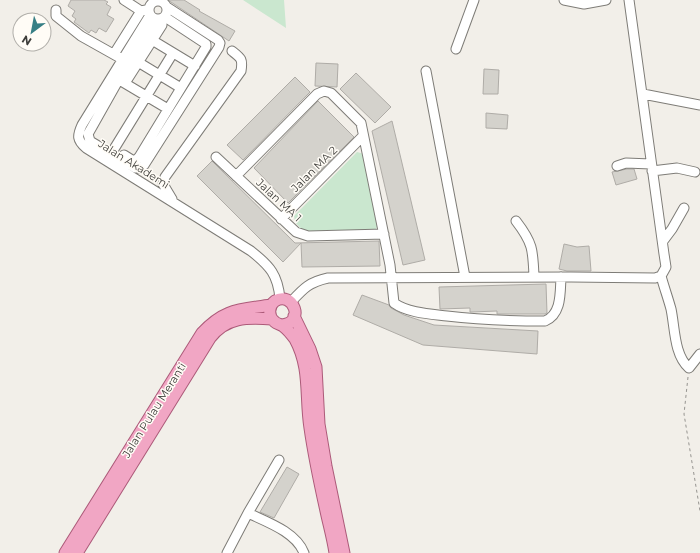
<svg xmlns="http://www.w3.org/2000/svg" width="700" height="553" font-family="Montserrat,sans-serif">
  <rect width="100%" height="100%" fill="#f2efe9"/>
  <path fill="#cae7cf" d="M243,0H284L286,28Z
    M357,152L364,154L379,224L375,230L304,232L295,222L294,216Z"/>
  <path fill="#d4d2cc" stroke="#afaca7" d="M71,0H104L108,2L106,4L111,7L107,15L114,19L106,32L99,28L96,33L91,30L89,33L74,22L76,19L72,16L75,11L68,6Z
    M168,0H184L200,10L199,11L235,31L229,41Z
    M316,63L338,64L337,87L315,86Z
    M484,69L499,70L498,94H483Z
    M356,73L391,107L375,123L340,89Z
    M295,77L310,92L243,160L227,145Z
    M318,101L354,137L288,203L254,168Z
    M486,113L508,115L507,129L486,128Z
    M392,121L425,260L403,265L372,131Z
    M212,161L295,243L379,241L380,266L302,267L301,243L283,262L197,176Z
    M627,169H634L637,179L616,185L612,172Z
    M564,244L577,247L589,246L591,271H567L559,269Z
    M546,284L547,313L545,314H497V311L472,312H470V308L440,309L439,287Z
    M362,295L389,305L391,308L404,315L434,325L538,331L537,354L423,345L353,315Z
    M287,467L299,474L274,518L260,512Z"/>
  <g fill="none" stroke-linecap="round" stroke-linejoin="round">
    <g stroke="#7e7c77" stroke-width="11">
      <path id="minor" d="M124,0L141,11L146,10
        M564,0L584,4L606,0
        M149 10a9 9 0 1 1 18 0a9 9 0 1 1-18 0Z
        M56,10V16L81,36L122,59
        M150,15L82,125C77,136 77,140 86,148L251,251C270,266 278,275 280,299
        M155,19L119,79L88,134L90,141L135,168H140L144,165L219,47L220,43L218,40L167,7
        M152,40L195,66
        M456,49L474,0
        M114,54L141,11
        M133,59L181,88
        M426,71L465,277
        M121,81L168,109
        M125,83L162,25V19
        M643,94L700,105
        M114,149L173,53
        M124,155L132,160H136L139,157L206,47V44L165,17
        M216,157L296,232L308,236L384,234
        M617,166L626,163L651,164
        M652,171L677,168L695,172
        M236,176L317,94L324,91L331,93L361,123L390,265L394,303C408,313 430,314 447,316C480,320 512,321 545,321C562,314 560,292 561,277
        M172,199L163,184L165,177L241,71C243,59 241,58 232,51
        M281,219L363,136
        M516,221C533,243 533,250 534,277
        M663,241L672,229L684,208
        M661,276C664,287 668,298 671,309C675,328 674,355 689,368L700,354
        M291,302C303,289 309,282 328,278L571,277L655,278L661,276L666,267L664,254L629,0
        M248,513L279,460
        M227,553L248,513C267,522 296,532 304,553"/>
    </g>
    <g stroke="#ac5a79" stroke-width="13">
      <path id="major" d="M294,316L310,349L316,367L319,424L326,466L344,553
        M282,325C306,323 293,290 275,301C268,306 268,317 275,322C277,324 280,324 283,326C287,329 292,335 295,339C311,368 305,397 310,428C314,456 320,484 326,511C329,525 333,539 335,553
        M65,553L202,333C225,308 240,310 271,305
        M77,553L210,338C226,317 247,317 272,319"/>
    </g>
    <path stroke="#969490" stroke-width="1" stroke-dasharray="3 3" stroke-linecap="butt" d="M688,377L684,414L700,511"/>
    <use href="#minor" stroke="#fff" stroke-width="9"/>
    <use href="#major" stroke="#f1a6c4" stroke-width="11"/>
  </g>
  <g text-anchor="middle" stroke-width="3" stroke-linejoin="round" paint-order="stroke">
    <g font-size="11" fill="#3d3c39" stroke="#fffcf6">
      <text transform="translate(134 164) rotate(32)" y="4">Jalan Akademi</text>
      <text transform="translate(314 169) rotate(-45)" y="4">Jalan MA 2</text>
      <text transform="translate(279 200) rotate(43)" y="4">Jalan MA 1</text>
      <text transform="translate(154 410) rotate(-58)" y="4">Jalan Pulau Meranti</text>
    </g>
  </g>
  <g transform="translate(32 32) rotate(212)"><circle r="19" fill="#fffcf6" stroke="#b1afaa"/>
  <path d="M0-3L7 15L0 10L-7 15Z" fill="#377f85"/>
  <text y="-6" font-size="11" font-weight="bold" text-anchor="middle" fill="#3d3c39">N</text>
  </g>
</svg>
